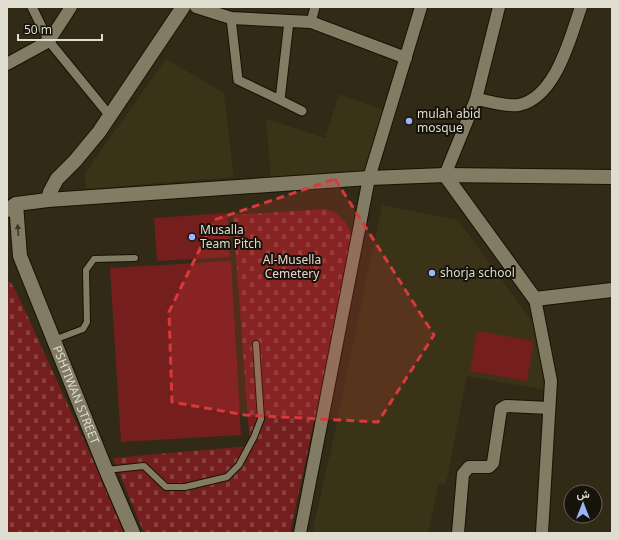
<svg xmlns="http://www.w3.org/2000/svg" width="619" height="540" font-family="'Noto Sans',Vazirmatn,sans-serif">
  <defs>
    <pattern id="cemetery-stones" width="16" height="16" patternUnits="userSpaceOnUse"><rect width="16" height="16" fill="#741f1e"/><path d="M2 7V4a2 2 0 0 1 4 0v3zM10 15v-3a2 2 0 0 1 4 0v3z" fill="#873f3e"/></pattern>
  </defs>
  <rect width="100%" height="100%" fill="#302a16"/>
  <path fill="#3a3317" d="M166,59L224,93L234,177L86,189L85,173Z
    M339,94L385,111L367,174L271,179L266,119L325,138Z
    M382,205L458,220L535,325L545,390L467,376L446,484L439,483L428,533H312L332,445Z"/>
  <path fill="url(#cemetery-stones)" d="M325,209C340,212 351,227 353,242L290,533H144L113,458L250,446L233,215Z
    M7,281L11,283L16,291L93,460L124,533H7Z"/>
  <path fill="#741f1e" d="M227,213L230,257L157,261L154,218Z
    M231,261L241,435L121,442L110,268Z
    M477,331L534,341L527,381L470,371Z"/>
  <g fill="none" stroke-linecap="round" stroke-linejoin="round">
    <g stroke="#181302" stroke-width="8">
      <path id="service" d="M54,340L83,329L87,322L86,270L94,259L135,258
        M106,470L144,466L166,487H185L227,477L239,465L254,437L261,419L256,344"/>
    </g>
    <g stroke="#181302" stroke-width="11">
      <path id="pedestrian" d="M32,7L48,40L110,116
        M231,18L238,80L280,100L289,21
        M311,22L315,7
        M280,100L302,111"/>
    </g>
    <g stroke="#181302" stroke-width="14">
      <path id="minor" d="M196,7L231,18L311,22L406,58
        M7,64L49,41L71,7
        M476,99C490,101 506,107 519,105C556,97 570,38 581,7
        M445,175L476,99L499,7
        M535,299L551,381L542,533
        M300,533L369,178L421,7
        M458,533L463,474L469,467H489L493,463L501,409L506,406L549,408"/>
    </g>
    <g stroke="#181302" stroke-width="16">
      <g id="tertiary">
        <path d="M445,175L535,299L612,290"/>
        <path d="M48,200L50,192L57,179L75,161L99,132L183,7"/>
        <path id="s1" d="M16,204L20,256L106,470L133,533"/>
        <path d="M7,210L16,204L48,200L369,178L445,175L612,177"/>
      </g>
    </g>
    <use href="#service" stroke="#827c65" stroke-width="6"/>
    <use href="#pedestrian" stroke="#827c65" stroke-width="9"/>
    <use href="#minor" stroke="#827c65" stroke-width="12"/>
    <use href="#tertiary" stroke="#827c65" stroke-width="14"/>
  </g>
  <defs><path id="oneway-solid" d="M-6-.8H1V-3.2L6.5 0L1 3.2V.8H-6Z"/></defs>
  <use fill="#3b382a" href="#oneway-solid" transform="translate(18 230) rotate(-94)"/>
  <path fill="#d73a39" fill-opacity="0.2" stroke="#d73a39" stroke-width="3" stroke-dasharray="8 5" stroke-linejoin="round" d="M335,179L434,335L378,422L245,415L172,402L169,312L214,220Z"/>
  <g fill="#9bb5fd" stroke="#15130a" stroke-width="1.5">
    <circle cx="409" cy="121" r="4"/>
    <circle cx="192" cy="237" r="4"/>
    <circle cx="432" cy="273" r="4"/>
  </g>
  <g text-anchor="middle" stroke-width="4" stroke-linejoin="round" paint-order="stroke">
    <g font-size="12" fill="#dfdcd0" stroke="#15130a" text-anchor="start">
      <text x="417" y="118">mulah abid<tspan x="417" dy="14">mosque</tspan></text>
      <text x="200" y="234">Musalla<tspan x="200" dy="14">Team Pitch</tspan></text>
      <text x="440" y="277">shorja school</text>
    </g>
    <g font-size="12" fill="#f0d3d0" stroke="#15130a">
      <text x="292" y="264">Al-Musella<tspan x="292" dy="14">Cemetery</tspan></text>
    </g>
    <g font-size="12" fill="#dfdcd0" stroke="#15130a">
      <text dy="4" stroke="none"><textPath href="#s1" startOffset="202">PSHTIWAN STREET</textPath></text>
    </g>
  </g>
  <rect width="619" height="540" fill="none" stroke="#dfdcd0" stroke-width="16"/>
  <g transform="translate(583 504)"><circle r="19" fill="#15130a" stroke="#666359"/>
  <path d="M0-3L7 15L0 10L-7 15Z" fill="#9bb5fd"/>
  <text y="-6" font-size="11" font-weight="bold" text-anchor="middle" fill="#dfdcd0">ش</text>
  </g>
  <path d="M18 34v6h84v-6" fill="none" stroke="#dfdcd0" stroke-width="2"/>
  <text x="24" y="34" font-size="12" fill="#dfdcd0" stroke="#15130a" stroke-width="3" paint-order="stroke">50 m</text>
</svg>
